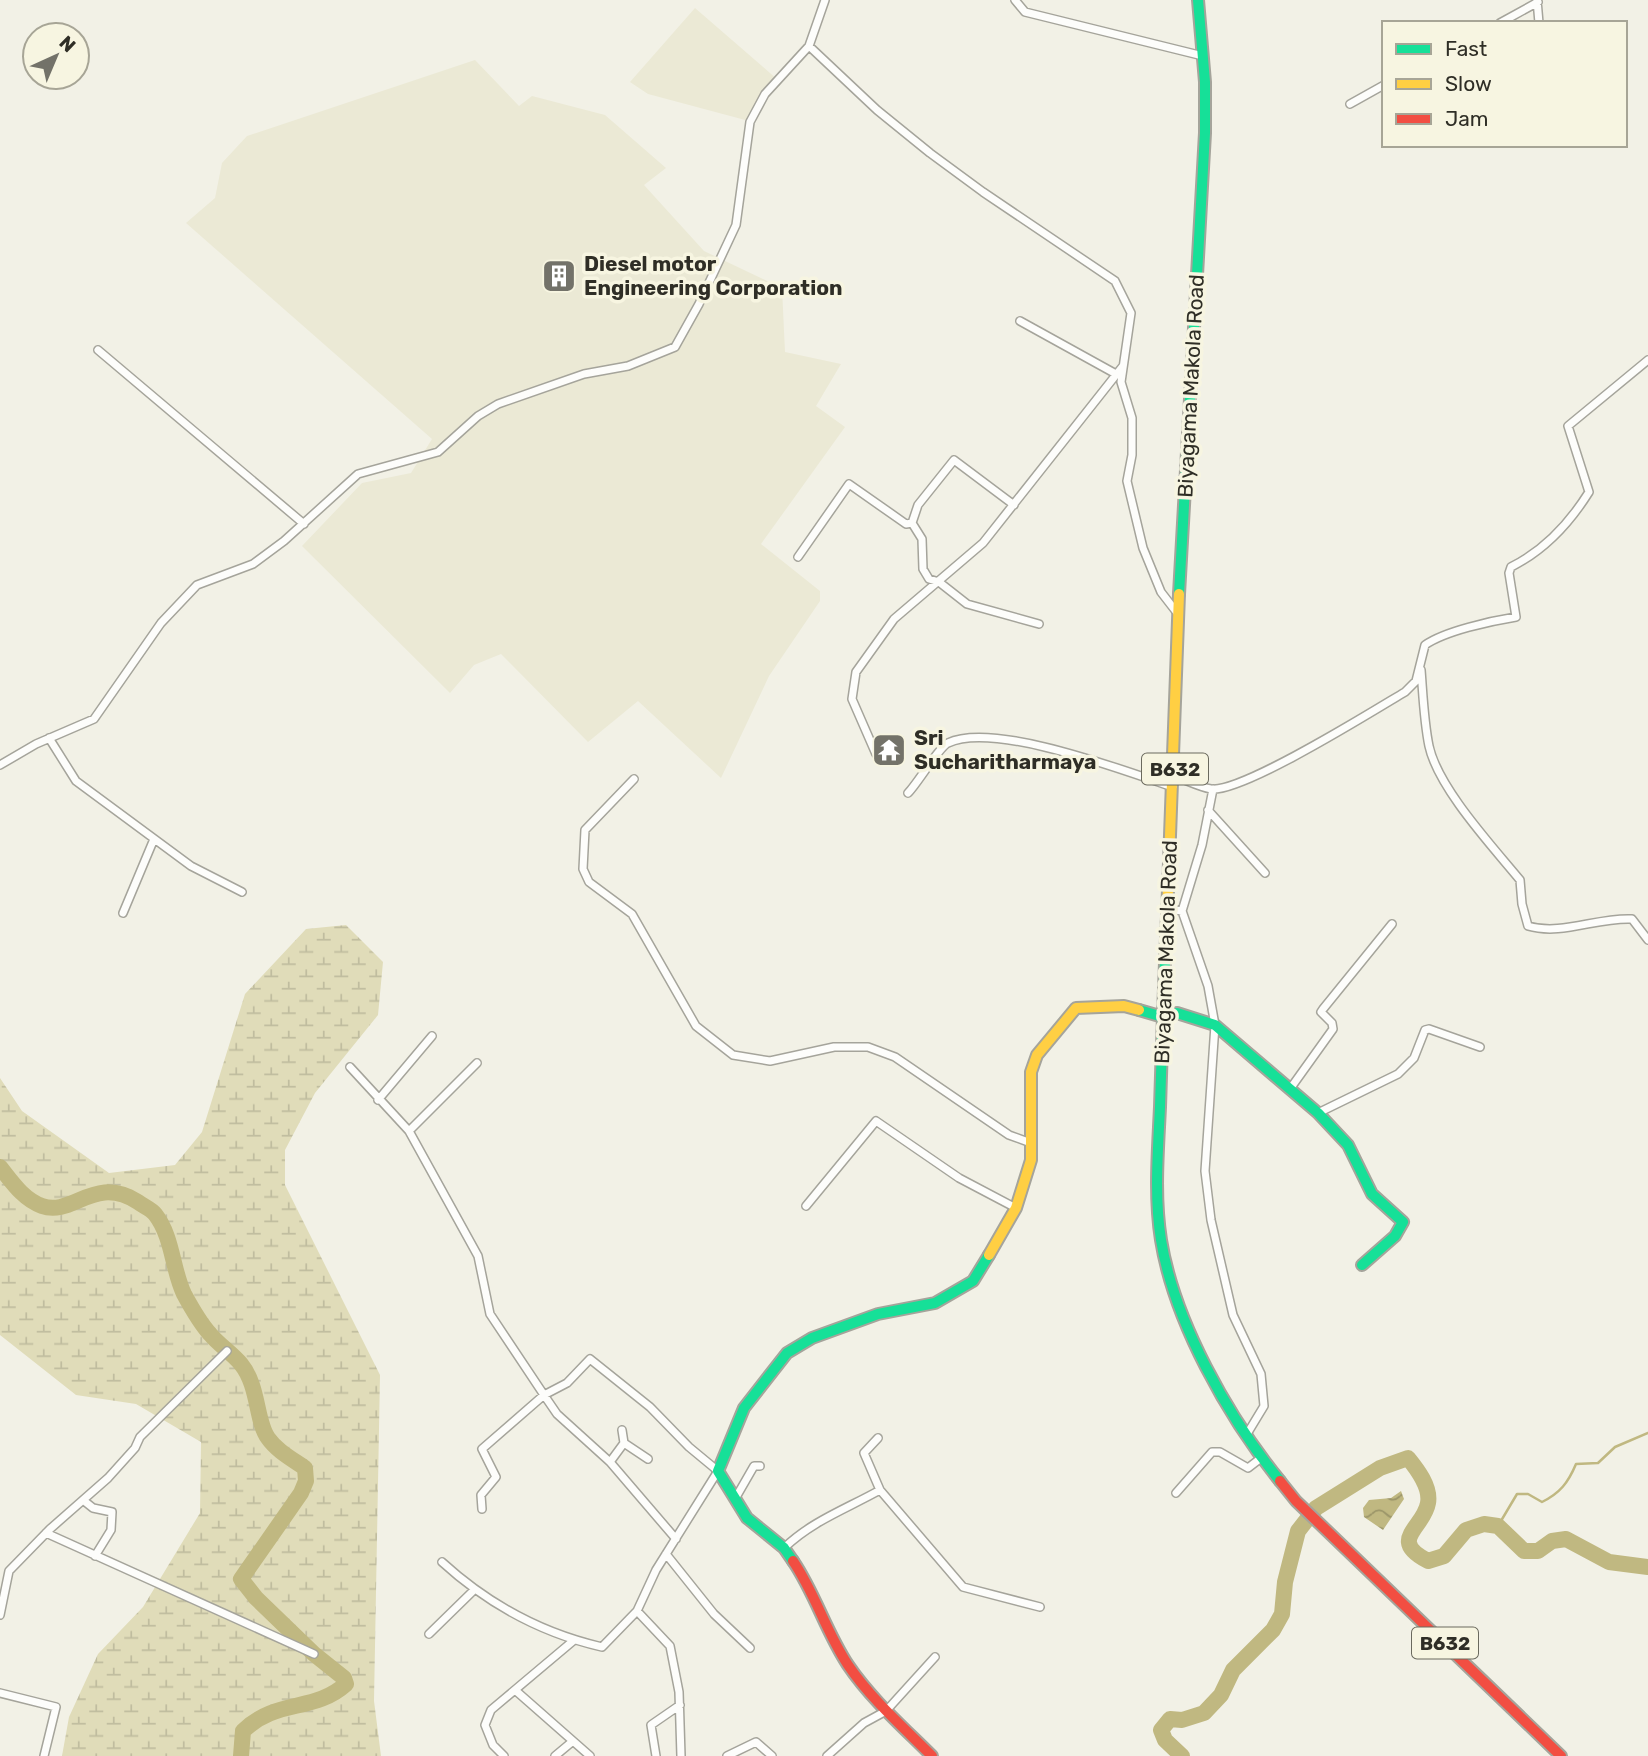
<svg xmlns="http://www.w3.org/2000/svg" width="1648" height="1756" font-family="Rubik,sans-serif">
  <defs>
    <pattern id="wetland-marsh" width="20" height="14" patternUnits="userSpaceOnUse" patternTransform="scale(1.75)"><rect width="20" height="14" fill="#e0dcb9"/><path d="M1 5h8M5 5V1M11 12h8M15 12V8" fill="none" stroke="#c0bd9f"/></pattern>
    <pattern id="water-waves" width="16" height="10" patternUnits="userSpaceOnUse" patternTransform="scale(1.75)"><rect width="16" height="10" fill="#c0b881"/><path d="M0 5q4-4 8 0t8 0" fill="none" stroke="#9c9669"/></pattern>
  </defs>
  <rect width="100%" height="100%" fill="#f2f1e6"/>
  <path fill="#ebe9d5" d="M695,8L778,80L749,121L648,94L630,82Z
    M475,60L519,106L532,96L605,115L666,168L644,185L704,251L782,288L785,352L841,364L816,406L845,427L761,544L820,591V601L769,676L721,778L638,701L588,742L501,654L474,665L450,693L302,546L362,483L411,473L432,439L186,223L215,198L222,163L247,136Z"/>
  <path fill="url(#wetland-marsh)" d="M346,925L383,962L378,1015L315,1093L285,1150V1185L380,1375L374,1701L381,1756H62L69,1717L98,1654L143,1607L200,1513L201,1442L136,1404L76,1395L0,1335V1078L22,1111L109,1173L175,1165L202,1132L245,994L306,929Z"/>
  <path fill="url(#water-waves)" d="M1401,1491L1404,1499L1383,1530L1364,1517L1363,1508L1369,1500L1391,1498Z"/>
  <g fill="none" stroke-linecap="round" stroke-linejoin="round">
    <path stroke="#c0b881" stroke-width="2.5" d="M1498,1526L1517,1494H1528L1542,1502C1560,1493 1568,1483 1576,1464L1598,1463L1615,1447L1648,1433"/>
    <path stroke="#c0b881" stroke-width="16" d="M0,1167C12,1182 23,1199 42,1206C73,1217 94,1174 138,1202C143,1206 151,1209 155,1214C173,1237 172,1269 184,1294C191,1307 200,1323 210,1334C219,1345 232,1353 241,1364C259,1386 256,1422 268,1438C277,1451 292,1459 305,1468L306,1481L301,1493L241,1579L256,1598L314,1654L344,1678L346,1684C314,1713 277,1698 243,1731L241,1756
      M1182,1756L1165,1740L1161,1730L1170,1719L1182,1720L1204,1713L1221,1695L1233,1670L1273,1630L1282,1614L1285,1582L1298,1531L1316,1508L1380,1468L1408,1458C1417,1469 1431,1487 1428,1503C1424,1528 1387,1540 1428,1561L1444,1556L1466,1530L1484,1524L1498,1526L1524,1551H1538L1552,1541L1566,1539L1609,1562L1648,1567"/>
    <g stroke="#a5a49b" stroke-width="10">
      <path id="street" d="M1015,0L1025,12L1203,56
        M1537,0L1539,23
        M1500,23L1538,2
        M809,46L877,110L930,153L983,192L1115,281L1131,313L1121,382L1132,418V455L1127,481L1143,548L1161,592L1178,614
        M1350,104L1384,85
        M1020,321L1116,374
        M98,350L304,524
        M912,523L922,539L923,569L929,579L939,582L967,604L1039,624
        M798,557L849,484L906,524L912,523L918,505L954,460L1014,505
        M1421,670C1423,695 1424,722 1429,746C1438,788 1493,847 1520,880L1522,904L1528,926C1562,936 1597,917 1632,919L1648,940
        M49,738L76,781L191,866L242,892
        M876,754L852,699L856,672L894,619L983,543L1123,366
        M0,765L36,744L94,719L161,623L197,585L253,564L284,541L358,474L438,452L478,416L498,404L584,374L628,366L675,347L699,304L736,225L750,122L765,94L809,46L825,0
        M1174,776C1186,780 1199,787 1211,789C1242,793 1373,711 1405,692L1416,681L1425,645C1445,631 1491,621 1516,617L1509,573L1511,567C1545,550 1569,524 1589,492L1568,426L1648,360
        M634,779L585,830L583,869L589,882L632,914L696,1026L733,1055L770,1061L834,1047H868L895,1057L1009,1135L1031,1143
        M908,793C918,783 939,747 948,743C994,721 1125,771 1173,787
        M1208,810L1265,873
        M1168,909L1182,911L1202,845L1213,789
        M1182,911L1208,986L1215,1025L1205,1171L1211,1220L1233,1315L1261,1374L1264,1406L1247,1434
        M123,913L154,839
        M350,1067L409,1131L478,1256L490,1314L544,1395L567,1383L590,1359L650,1407L689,1447L718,1471L656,1570L637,1611L602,1647C541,1633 488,1604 442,1562
        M1290,1089L1333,1029L1332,1023L1321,1012L1323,1009L1392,924
        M378,1100L432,1036
        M1318,1113L1398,1074L1414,1058L1425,1030L1429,1029L1480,1047
        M409,1131L477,1063
        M806,1206L876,1121L959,1178L1016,1208
        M878,1438L864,1453L880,1490
        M624,1443L648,1459
        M610,1462L624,1443L622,1430
        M1176,1493L1212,1452H1220L1248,1468L1261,1458
        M735,1499L754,1466H760
        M83,1500L93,1508L112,1512L111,1530L95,1556
        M482,1509L481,1495L496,1477L482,1449L544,1395L557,1414L610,1462L676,1539
        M46,1533L314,1654
        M784,1548C812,1521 846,1509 880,1490L963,1587L1040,1607
        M666,1554L714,1614L750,1648
        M637,1611L670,1646L679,1692L681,1756
        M0,1615L9,1571L50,1529L108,1478L135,1448L140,1437L227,1351
        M429,1634L473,1591
        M515,1690L590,1756
        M0,1693L56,1707L44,1756
        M504,1756L493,1745L485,1725L491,1710L573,1641
        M555,1756L573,1741
        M656,1756L651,1725L680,1705
        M727,1756L756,1742L772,1756
        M827,1756L864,1723L886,1711L935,1657"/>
    </g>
    <g stroke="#a5a49b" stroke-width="14">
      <path id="fast" d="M1179,594L1205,133V82L1198,0
        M1167,916C1164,980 1162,1044 1160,1107C1158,1151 1154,1196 1161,1240C1174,1321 1228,1417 1280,1481
        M1139,1010L1163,1017L1177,1013L1215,1025L1318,1113L1348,1145L1372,1194L1403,1222L1395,1236L1362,1265
        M793,1561L784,1548L747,1518L718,1471L744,1408L787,1353L812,1338L878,1314L935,1303L973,1281L989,1255"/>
    </g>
    <g stroke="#a5a49b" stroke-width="14">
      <path id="slow" d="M1167,916L1179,594
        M989,1255L1016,1208L1031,1160V1072L1037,1055L1076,1008L1124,1006L1139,1010"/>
    </g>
    <g stroke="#a5a49b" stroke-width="14">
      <path id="jam" d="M1280,1481L1296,1501L1561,1756
        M793,1561C815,1593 826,1632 848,1665C871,1699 903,1727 932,1756"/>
    </g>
    <use href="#street" stroke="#fdfdfb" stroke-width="7"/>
    <use href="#fast" stroke="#16e098" stroke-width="10"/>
    <use href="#slow" stroke="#ffcf43" stroke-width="10"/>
    <use href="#jam" stroke="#f24e42" stroke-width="10"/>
  </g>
  <defs>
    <g id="building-square" transform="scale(1.75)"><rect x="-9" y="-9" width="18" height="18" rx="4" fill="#737269" stroke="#f7f5e1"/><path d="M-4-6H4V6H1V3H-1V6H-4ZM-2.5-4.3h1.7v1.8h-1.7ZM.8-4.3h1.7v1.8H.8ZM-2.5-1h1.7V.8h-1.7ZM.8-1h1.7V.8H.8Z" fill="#fff"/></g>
    <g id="temple-square" transform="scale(1.75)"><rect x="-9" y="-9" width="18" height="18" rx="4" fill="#737269" stroke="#f7f5e1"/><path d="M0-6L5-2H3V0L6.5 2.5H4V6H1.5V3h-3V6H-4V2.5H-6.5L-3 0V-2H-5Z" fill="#fff"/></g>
  </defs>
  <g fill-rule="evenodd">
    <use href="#building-square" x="559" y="276"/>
    <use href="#temple-square" x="889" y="750"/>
  </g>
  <g text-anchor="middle" stroke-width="7" stroke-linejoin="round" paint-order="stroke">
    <g fill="#f7f5e1" stroke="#6b6a5e" stroke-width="2">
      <rect x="1142" y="753.5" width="66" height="31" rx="5"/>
      <rect x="1412" y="1627.5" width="66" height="31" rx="5"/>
    </g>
    <g font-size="19" font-weight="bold" fill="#2f2e26">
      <text x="1175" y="776">B632</text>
      <text x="1445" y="1650">B632</text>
    </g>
    <g font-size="21" font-weight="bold" fill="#2f2e26" stroke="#f7f5e1" text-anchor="start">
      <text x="584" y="271">Diesel motor<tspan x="584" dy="24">Engineering Corporation</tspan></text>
      <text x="914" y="745">Sri<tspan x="914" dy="24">Sucharitharmaya</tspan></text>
    </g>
    <g font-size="21" fill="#2f2e26" stroke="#f7f5e1">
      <text transform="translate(1191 386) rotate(-87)" y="7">Biyagama Makola Road</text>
      <text transform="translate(1166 952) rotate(-88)" y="7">Biyagama Makola Road</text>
    </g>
  </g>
  <rect x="1382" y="21" width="245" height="126" fill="#f7f5e1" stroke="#a7a596" stroke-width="2"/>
  <rect x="1396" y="44" width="35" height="10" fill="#16e098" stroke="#a7a596" stroke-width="2"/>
  <text x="1445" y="56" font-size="21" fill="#2f2e26">Fast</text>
  <rect x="1396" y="79" width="35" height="10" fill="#ffcf43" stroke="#a7a596" stroke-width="2"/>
  <text x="1445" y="91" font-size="21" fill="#2f2e26">Slow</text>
  <rect x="1396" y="114" width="35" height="10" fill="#f24e42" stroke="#a7a596" stroke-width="2"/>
  <text x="1445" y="126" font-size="21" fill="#2f2e26">Jam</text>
  <g transform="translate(56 56) rotate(44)"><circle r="33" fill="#f7f5e1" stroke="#a7a596" stroke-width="2"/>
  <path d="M0-5L12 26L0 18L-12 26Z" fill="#737269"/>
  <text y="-10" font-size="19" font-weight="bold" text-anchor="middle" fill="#2f2e26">N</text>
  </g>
</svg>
